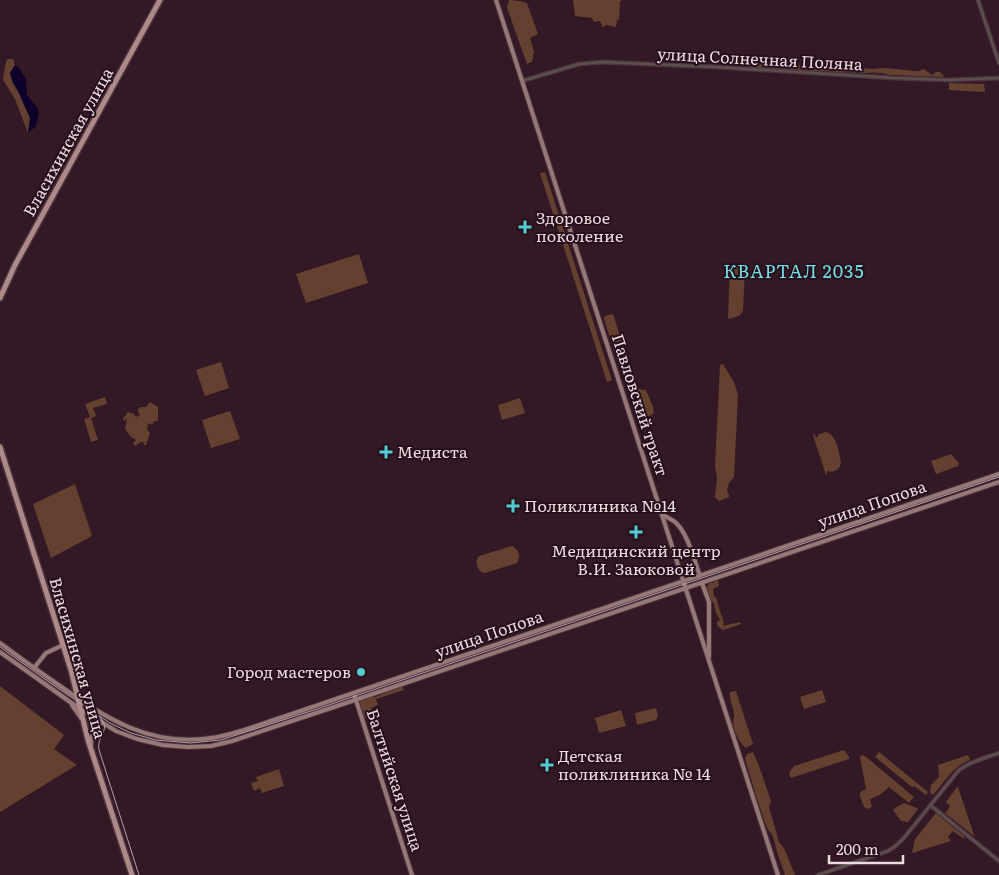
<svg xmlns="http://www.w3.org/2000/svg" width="999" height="875" font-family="Literata,serif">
  <rect width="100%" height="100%" fill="#321925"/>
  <path fill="#63412e" d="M509,0L520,1L527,3L538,34L530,38L534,52L532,62L527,64L507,8Z
    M573,0H622L620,2L619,21L617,19L616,27L607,25L604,26L603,28L600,21L594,22L592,18L575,16Z
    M7,59H13L15,65L10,73L13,83L18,91L30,118L28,133L15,99L3,80L5,66Z
    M756,62L766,63L770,67H780L782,63L790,65H807L809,66V69C816,69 822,64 830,66C834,67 837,70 842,70L844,67L872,69L885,68L915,71H919L923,69C927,70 928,73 933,75L936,72H940L944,76L943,77L890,75C881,72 873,72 865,73L763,69L750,67L748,65L750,63H755Z
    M949,83L984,84L985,92L949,90Z
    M545,172L612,380L607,382L540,173Z
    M359,254L368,283L306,303L296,274Z
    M730,266H744L745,269L743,311L739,316L729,319L728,317Z
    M613,314L625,352L616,355L615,354L604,319L605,316Z
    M221,362L229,388L205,396L196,370Z
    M723,364L734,382L738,395L734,477L729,483L727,491L729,495V497L719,501L715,497L717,478L715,466L720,365Z
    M637,389L646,390L653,407L654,412L652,415L645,417L638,404L636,392Z
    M105,397L107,404L93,408L96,416L91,418L98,440L91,442L84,419L90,417L85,404Z
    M520,398L525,413L502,420L498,405Z
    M150,402L158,407V421H154L153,424L152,425L149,423L148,424L147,429L150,433L146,445H144L143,442H141L135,446L133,443L136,440L131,437L125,429L127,419L124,421L123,419L128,412L134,414L136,417L140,415L138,412V409L141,407H146Z
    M230,411L240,439L211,448L202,420Z
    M826,432C837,435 839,452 841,463C839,470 834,473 827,471V474L826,475L813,435L815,434L816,438L819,434Z
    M951,454L959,463L958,466L936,474L931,461Z
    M75,484L92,536L51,558L33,504Z
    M512,546C519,549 521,557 517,563L485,573C477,572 474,561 479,556Z
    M715,580H718L719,586L713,589L714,597H716L718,605L724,623L723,626L740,622L741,624L724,630L721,629L717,625V622L720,620L716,613L714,604L709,597L707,587L709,583H713Z
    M0,686L64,735L54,749L77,765L0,812Z
    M402,686L404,690L376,699L378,705L371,708L373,715L365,718L359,703L361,699L369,697H375L385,693L390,690Z
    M822,690L826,702L804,709L800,697Z
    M736,691L753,744L746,748C739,743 735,732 733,724C733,721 734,718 734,716C734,707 729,701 730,692Z
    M656,708L658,715L656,720L637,725L635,713Z
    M621,710L626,726L599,733L595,718Z
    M844,750L849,757V759L794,777L791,778L789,774L790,771L794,766Z
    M753,752L759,766L771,801L769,807L779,842L784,848L795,875H785L777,852L773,836L767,828L759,805L745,759L747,754Z
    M879,752L928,792L926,795L914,786L912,787L875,757Z
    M862,755L865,756L914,797L909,803L889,787L880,795L870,799L872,807L867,809L864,807L860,796V792L866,789L860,757Z
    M968,755L970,760C954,765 944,783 933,795L930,793L931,785L939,777L938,765Z
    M279,769L284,786L262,793L260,788L254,791L251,783L258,781L256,777Z
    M957,787H958L974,835V836L945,813L950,807L949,805L946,802Z
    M904,803L917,808L918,809L908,822L901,821L893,810C896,807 900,805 904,803Z
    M936,813L965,837L964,839L953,831L948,837L951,841L912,853L915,839Z"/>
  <path fill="#0d002b" d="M15,65L19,68L26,79L27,95L36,106L39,113L36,126L28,133L30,118L18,91L13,83L10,73Z"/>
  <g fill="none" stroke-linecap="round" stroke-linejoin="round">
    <path stroke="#0d002b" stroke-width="1" d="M639,424L657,481"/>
    <g stroke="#4c343f" stroke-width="5">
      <path id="minor" d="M978,0L999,63
        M522,81L579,64L602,62L716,67L894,78L949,80L999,78
        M930,805L999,861
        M818,875L888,851L894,847L903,839L959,770C971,761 985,758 999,753"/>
    </g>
    <g stroke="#4c343f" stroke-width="6">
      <path id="major" d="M496,0L778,875
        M662,514C666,517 671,519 675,522C688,533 694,560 700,576
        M702,583L709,602V657
        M0,643C20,658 40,672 60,686C107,719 150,747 211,738C234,735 255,726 277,719L999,474
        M0,652L80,709L116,731L137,739L163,745L188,747L211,746L232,741L349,702L999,482
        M34,668L46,653L63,645
        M355,697L412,875
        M72,705L81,718
        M91,745C91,737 93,728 101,723"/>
    </g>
    <g stroke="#4c343f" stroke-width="8">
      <path id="highway" d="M0,298L15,265L160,0
        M0,447L71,670L88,740L132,875"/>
    </g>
    <use href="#minor" stroke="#5c4e4d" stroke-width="2.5"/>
    <use href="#major" stroke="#967877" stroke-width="4"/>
    <use href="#highway" stroke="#ad8988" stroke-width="5"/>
    <path stroke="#b4a0a9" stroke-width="1" d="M0,647L56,687L110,723L131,733L156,740L190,743L221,740L317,709L999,477
      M99,716C113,730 96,735 99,750L139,875"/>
  </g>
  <g fill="#51ccd4" stroke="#27101b" stroke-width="2">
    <path d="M522.5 219.5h5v5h5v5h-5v5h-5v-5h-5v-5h5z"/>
    <path d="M383.5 444.5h5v5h5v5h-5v5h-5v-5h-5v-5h5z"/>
    <path d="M510.5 498.5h5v5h5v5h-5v5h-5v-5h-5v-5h5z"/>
    <path d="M633.5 524.5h5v5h5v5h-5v5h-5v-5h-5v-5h5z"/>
    <circle cx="361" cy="672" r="5"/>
    <path d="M544.5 757.5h5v5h5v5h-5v5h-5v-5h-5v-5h5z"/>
  </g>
  <g text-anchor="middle" stroke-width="4" stroke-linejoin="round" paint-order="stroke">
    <g font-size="16" fill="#eddbe2" stroke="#27101b">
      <text transform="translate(760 59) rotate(3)" y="6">улица Солнечная Поляна</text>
      <text transform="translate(68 142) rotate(-61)" y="6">Власихинская улица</text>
      <text transform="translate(640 405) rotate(72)" y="6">Павловский тракт</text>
      <text transform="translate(872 504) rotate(-19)" y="6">улица Попова</text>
      <text transform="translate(489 634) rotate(-19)" y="6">улица Попова</text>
      <text transform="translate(78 658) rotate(74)" y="6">Власихинская улица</text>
      <text transform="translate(395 780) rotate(72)" y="6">Балтийская улица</text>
    </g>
    <g font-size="16" fill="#eddbe2" stroke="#27101b" text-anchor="start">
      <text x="536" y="224">Здоровое<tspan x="536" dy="18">поколение</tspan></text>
      <text x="397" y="458">Медиста</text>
      <text x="524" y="512">Поликлиника №14</text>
      <text x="636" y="557" text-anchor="middle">Медицинский центр<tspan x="636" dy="18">В.И. Заюковой</tspan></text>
      <text x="351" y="678" text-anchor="end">Город мастеров</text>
      <text x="558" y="762">Детская<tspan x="558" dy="18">поликлиника № 14</tspan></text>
    </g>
    <g font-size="18" letter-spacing="1" fill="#72dee5" stroke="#27101b">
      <text x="794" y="278">КВАРТАЛ 2035</text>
    </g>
  </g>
  <path d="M829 855v8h74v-8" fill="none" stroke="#eddbe2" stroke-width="2.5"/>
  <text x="836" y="855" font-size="15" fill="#eddbe2" stroke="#27101b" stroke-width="4" paint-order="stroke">200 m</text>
</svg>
